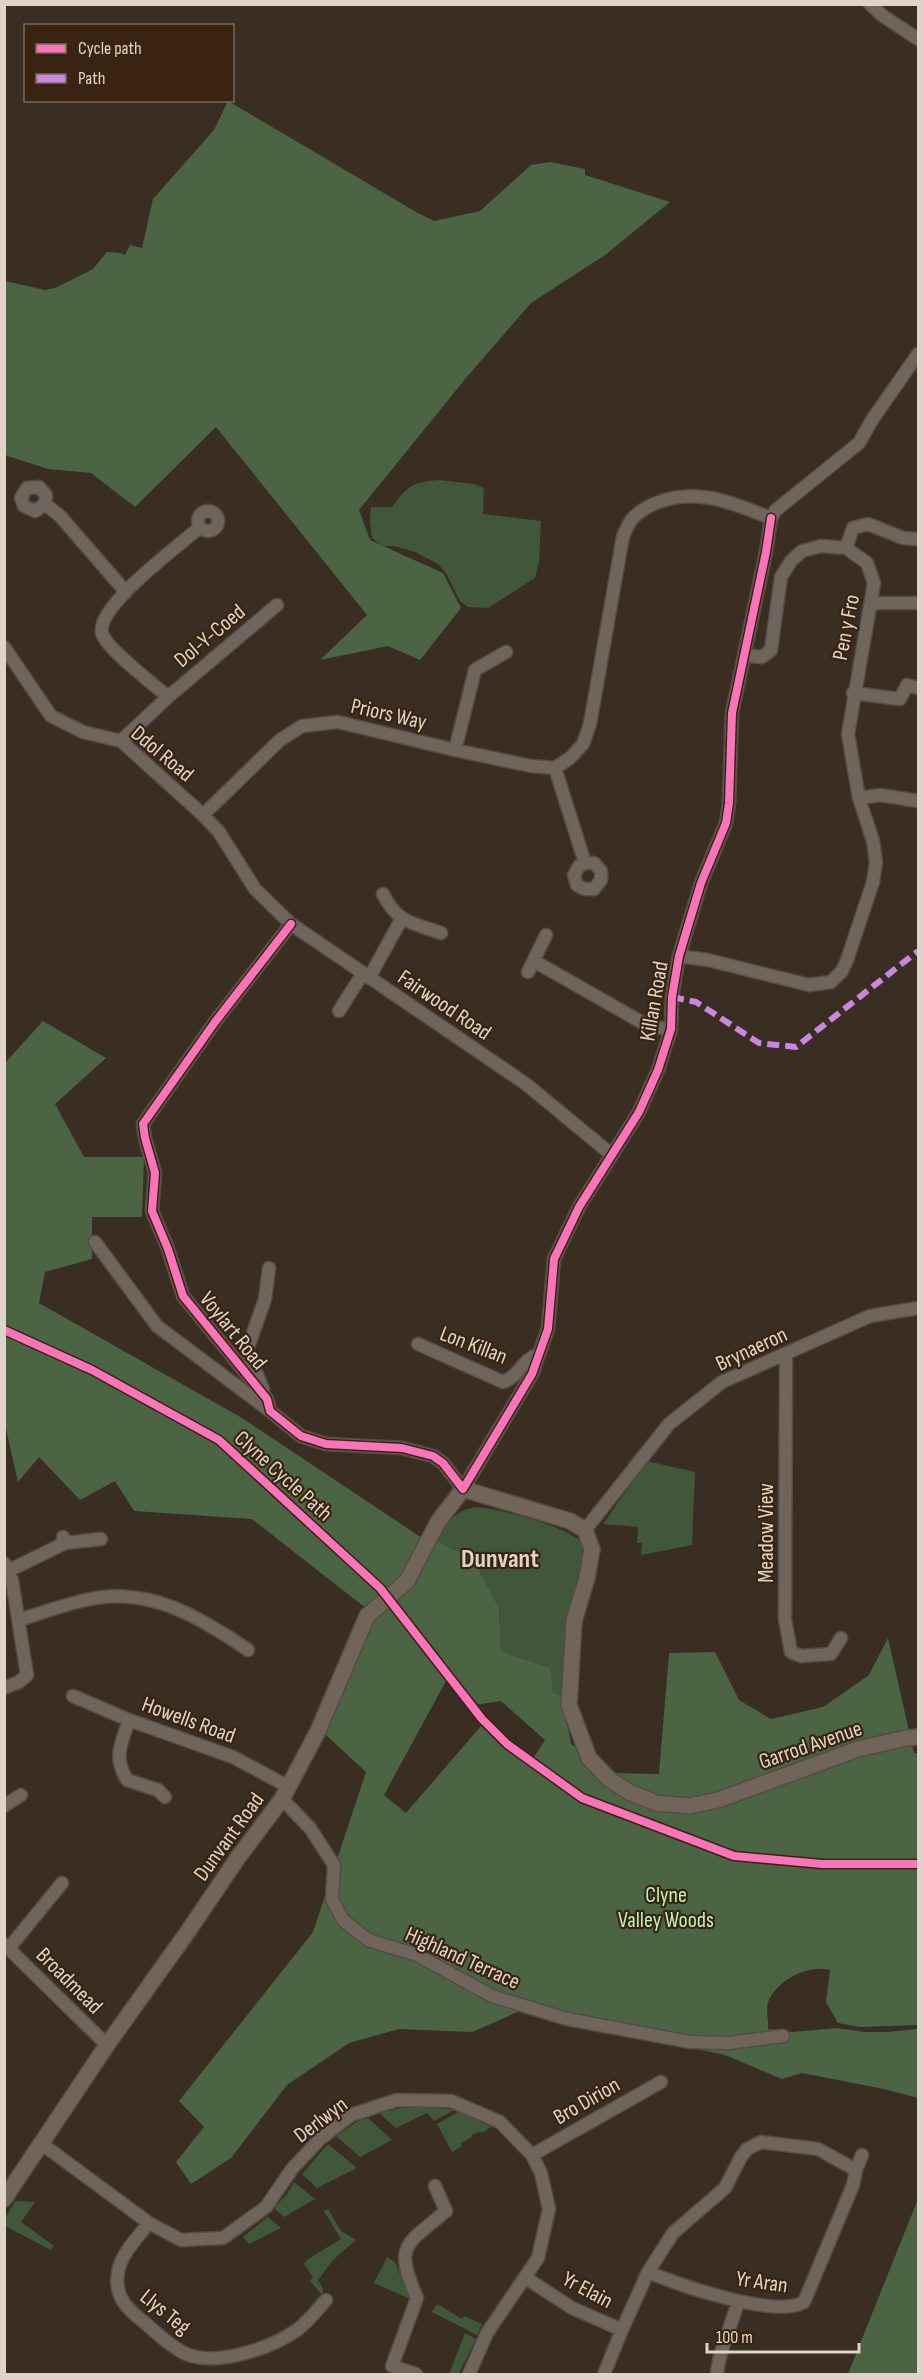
<svg xmlns="http://www.w3.org/2000/svg" width="923" height="2379" font-family="'Sofia Sans Condensed',sans-serif">
  <rect width="100%" height="100%" fill="#3a2e23"/>
  <path fill="#40573a" d="M438,480L474,484L484,488L483,514L541,521L539,562L535,578L488,608L468,607L460,601L446,573L438,564L415,552L394,546H382L372,538L370,522L371,507H392C406,487 413,482 438,480Z
    M647,1461L695,1472L692,1545L641,1555L642,1543H637L638,1527L603,1524Z
    M475,1507C501,1509 563,1525 582,1542L583,1556L565,1628L562,1695L553,1693L551,1668L501,1651L499,1608L473,1559L438,1541C446,1523 454,1511 475,1507Z
    M415,2105L454,2110L434,2121L427,2113L396,2128L379,2113Z
    M460,2111L491,2127L484,2132H478L472,2135V2137L461,2143V2147L452,2152L437,2124Z
    M368,2118L392,2140L360,2157L336,2136L358,2121Z
    M328,2144L357,2168L317,2188L302,2174Z
    M294,2182L315,2199L284,2217L274,2208L287,2194Z
    M15,2201L35,2202L21,2222L54,2246L51,2250L5,2226V2219Z
    M328,2209L341,2231L356,2240L333,2260L318,2280L323,2289L322,2295L310,2281L313,2277L304,2264L308,2259L341,2239L324,2211Z
    M268,2217L281,2228L249,2244L243,2237Z
    M387,2257L395,2262L410,2299L374,2283Z
    M437,2304L462,2319L464,2316L482,2324L477,2335L432,2312Z
    M465,2333L476,2339L459,2373L449,2374Z"/>
  <path fill="#4a6444" fill-rule="evenodd" d="M228,101L416,212L434,221L480,211L531,165L550,162L585,169V175L670,202L605,255L531,303L466,378L359,510L370,540L443,573L461,608L420,660L388,646L320,660L367,615L216,427L135,507L91,473L48,469L5,455V281L45,290L55,288L93,269L107,252L120,253L125,255L130,245L142,248L153,199L214,130Z
    M43,1021L106,1058L55,1104L84,1157H144L142,1217H92V1259L45,1272L39,1303L242,1418L422,1538L438,1541L473,1559L499,1608L501,1651L551,1668L553,1693L562,1695L571,1744L611,1773L659,1774L669,1653L715,1652L739,1700L771,1719L823,1707L869,1675L888,1638L914,1753L918,1754V2025L860,2027L838,2023L826,2002L830,1970C808,1964 778,1980 769,2000C765,2008 769,2020 768,2029L793,2032L837,2028L864,2032H888L918,2029V2098L884,2089L802,2073L782,2079L725,2055L520,2011L472,2032L399,2029L349,2043L287,2085L231,2158L191,2184L176,2162L204,2127L179,2101L313,1932L366,1772L325,1734L365,1640L367,1609L252,1519L134,1511L115,1481L80,1500L39,1457L18,1482L4,1420V1064ZM447,1679L481,1726L406,1813L384,1795ZM501,1701L545,1740L528,1766L498,1740L474,1705Z
    M918,2199V2374H848Z"/>
  <g fill="none" stroke-linecap="round" stroke-linejoin="round">
    <g stroke="#564c42" stroke-width="15">
      <path id="minor" d="M870,4L883,16L918,39
        M39,487L46,495L45,504L35,511L24,506L21,498L27,488Z
        M45,504L60,516L125,591
        M198 521a10 10 0 1 1 20 0a10 10 0 1 1-20 0Z
        M771,518L776,510L859,443L872,420L918,354
        M846,548L853,528L868,524L903,538L918,539
        M872,603H918
        M4,647L51,716L83,732L121,741L203,815L219,832L255,889L291,924L526,1084L612,1155
        M853,693L900,699L907,685L918,688
        M168,697C154,684 106,649 102,633C96,606 180,545 200,527
        M121,741L168,697L277,605
        M455,750L475,670L506,652
        M555,768L585,863H594L601,871V880L594,889H584L577,885L574,875L579,866L585,863
        M859,798L880,795L918,801
        M203,815L280,740L302,726L338,722L455,750L531,766L555,768L570,758L583,744L590,724L623,536C626,531 628,524 632,519C638,512 650,505 659,502C699,487 734,504 771,518
        M383,894C397,923 413,923 441,933
        M291,924L215,1022L143,1124L145,1138L155,1173L152,1211L168,1249L183,1296L267,1399L270,1411L301,1436L326,1444L402,1448L433,1456L443,1463L463,1489L532,1374L548,1329L554,1259L579,1207L639,1112L658,1070L671,1029L672,997L679,956L701,883L726,823L729,803L732,713L766,552L771,518
        M679,956L708,960L809,985L831,982L842,971L847,960L873,882L876,862L873,841L859,798L848,734L874,583L867,563L846,548L821,546L802,551L791,561L781,577L771,650L762,657L744,655
        M534,961L650,1027L671,1029
        M528,972L546,935
        M369,978L401,920
        M339,1011L363,973
        M95,1242L157,1326L270,1411
        M418,1344L503,1382C520,1376 520,1361 539,1354
        M786,1355L785,1619L791,1652L801,1656L831,1654L841,1638
        M263,1389L247,1350L265,1299L269,1268
        M585,1530L669,1424L722,1382L870,1316L918,1308
        M63,1537L65,1543L101,1539
        M4,1563L12,1580L27,1675L19,1682L4,1688
        M8,1571L65,1543
        M19,1620C41,1613 63,1605 86,1600C147,1585 200,1617 248,1650
        M73,1696L129,1720L233,1757L289,1787
        M129,1720C121,1745 113,1756 127,1780L158,1790L165,1797
        M282,1799L310,1828L334,1865L332,1899L343,1920L368,1940L417,1955L492,1996L567,2019L690,2042L728,2043L783,2036
        M4,1806L21,1795
        M4,1944L107,2045
        M9,1948L62,1883
        M42,2144L149,2223L181,2240L223,2238L266,2207L292,2169L320,2139L351,2115L397,2100L451,2101L500,2122L532,2155L541,2173L549,2209L538,2258L487,2333L469,2374
        M532,2155L661,2082
        M856,2170L862,2155
        M149,2223C138,2237 120,2255 118,2273C114,2297 127,2309 144,2322C156,2333 169,2345 184,2353C215,2368 271,2348 297,2330C308,2322 317,2310 326,2300
        M526,2278L572,2308L622,2330L604,2374
        M622,2330L648,2272L673,2233L725,2188L741,2157L747,2149L761,2142L818,2149L856,2170L853,2185L804,2302C776,2319 679,2285 648,2272
        M416,2374L392,2366L417,2298C394,2244 405,2246 446,2211L435,2186
        M717,2374C719,2349 732,2326 738,2301"/>
    </g>
    <g stroke="#564c42" stroke-width="18">
      <path id="major" d="M4,2199L107,2045L189,1930L237,1859L282,1799L318,1731L367,1616L407,1581L438,1522L463,1489L570,1521L585,1530L592,1549L587,1578L574,1621L569,1705L589,1758L609,1779L629,1792L656,1803L689,1806L718,1800L858,1749L906,1738L918,1737"/>
    </g>
    <use href="#minor" stroke="#70655d" stroke-width="12"/>
    <use href="#major" stroke="#716559" stroke-width="15"/>
    <path stroke="#c787e3" stroke-width="6" stroke-dasharray="12 6" stroke-linecap="butt" d="M672,997L696,1002L759,1043L796,1047L918,951"/>
    <g stroke="#382410" stroke-width="11">
      <path id="cycleway" d="M291,924L215,1022L143,1124L145,1138L155,1173L152,1211L168,1249L183,1296L267,1399L270,1411L301,1436L326,1444L402,1448L433,1456L443,1463L463,1489L532,1374L548,1329L554,1259L579,1207L639,1112L658,1070L671,1029L672,997L679,956L701,883L726,823L729,803L732,713L766,552L771,518
        M4,1330L92,1370L219,1440L380,1588L482,1719L507,1744L582,1798L734,1856L822,1864H918"/>
    </g>
    <use href="#cycleway" stroke="#fb73b8" stroke-width="8"/>
  </g>
  <g text-anchor="middle" stroke-width="4.5" stroke-linejoin="round" paint-order="stroke">
    <g font-size="22" fill="#e0d3c7" stroke="#382410">
      <text transform="translate(845 627) rotate(-79)" y="8">Pen y Fro</text>
      <text transform="translate(209 635) rotate(-40)" y="8">Dol-Y-Coed</text>
      <text transform="translate(389 713) rotate(13)" y="8">Priors Way</text>
      <text transform="translate(163 753) rotate(40)" y="8">Ddol Road</text>
      <text transform="translate(653 1001) rotate(-80)" y="8">Killan Road</text>
      <text transform="translate(445 1004) rotate(34)" y="8">Fairwood Road</text>
      <text transform="translate(234 1330) rotate(51)" y="8">Voylart Road</text>
      <text transform="translate(474 1344) rotate(21)" y="8">Lon Killan</text>
      <text transform="translate(751 1348) rotate(-25)" y="8">Brynaeron</text>
      <text transform="translate(284 1475) rotate(42)" y="8">Clyne Cycle Path</text>
      <text transform="translate(765 1533) rotate(-90)" y="8">Meadow View</text>
      <text transform="translate(189 1719) rotate(20)" y="8">Howells Road</text>
      <text transform="translate(810 1744) rotate(-19)" y="8">Garrod Avenue</text>
      <text transform="translate(228 1836) rotate(-54)" y="8">Dunvant Road</text>
      <text transform="translate(463 1957) rotate(24)" y="8">Highland Terrace</text>
      <text transform="translate(70 1980) rotate(45)" y="8">Broadmead</text>
      <text transform="translate(586 2100) rotate(-30)" y="8">Bro Dirion</text>
      <text transform="translate(320 2119) rotate(-37)" y="8">Derlwyn</text>
      <text transform="translate(762 2281) rotate(8)" y="8">Yr Aran</text>
      <text transform="translate(588 2289) rotate(28)" y="8">Yr Elain</text>
      <text transform="translate(166 2311) rotate(39)" y="8">Llys Teg</text>
    </g>
    <g font-size="22" fill="#bef4b8" stroke="#382410">
      <text x="666" y="1902">Clyne<tspan x="666" dy="25">Valley Woods</tspan></text>
    </g>
    <g font-size="26" font-weight="bold" fill="#e0d3c7" stroke="#382410">
      <text x="500" y="1567">Dunvant</text>
    </g>
  </g>
  <rect width="923" height="2379" fill="none" stroke="#e0d3c7" stroke-width="12"/>
  <rect x="24" y="24" width="210" height="78" fill="#382410" stroke="#7b6a59" stroke-width="1.5"/>
  <rect x="36" y="44" width="30" height="9" fill="#fb73b8" stroke="#7b6a59" stroke-width="1.5"/>
  <text x="78" y="54" font-size="18" fill="#e0d3c7">Cycle path</text>
  <rect x="36" y="74" width="30" height="9" fill="#c787e3" stroke="#7b6a59" stroke-width="1.5"/>
  <text x="78" y="84" font-size="18" fill="#e0d3c7">Path</text>
  <path d="M707 2343v9h152v-9" fill="none" stroke="#e0d3c7" stroke-width="3"/>
  <text x="716" y="2343" font-size="18" fill="#e0d3c7" stroke="#382410" stroke-width="4.5" paint-order="stroke">100 m</text>
</svg>
